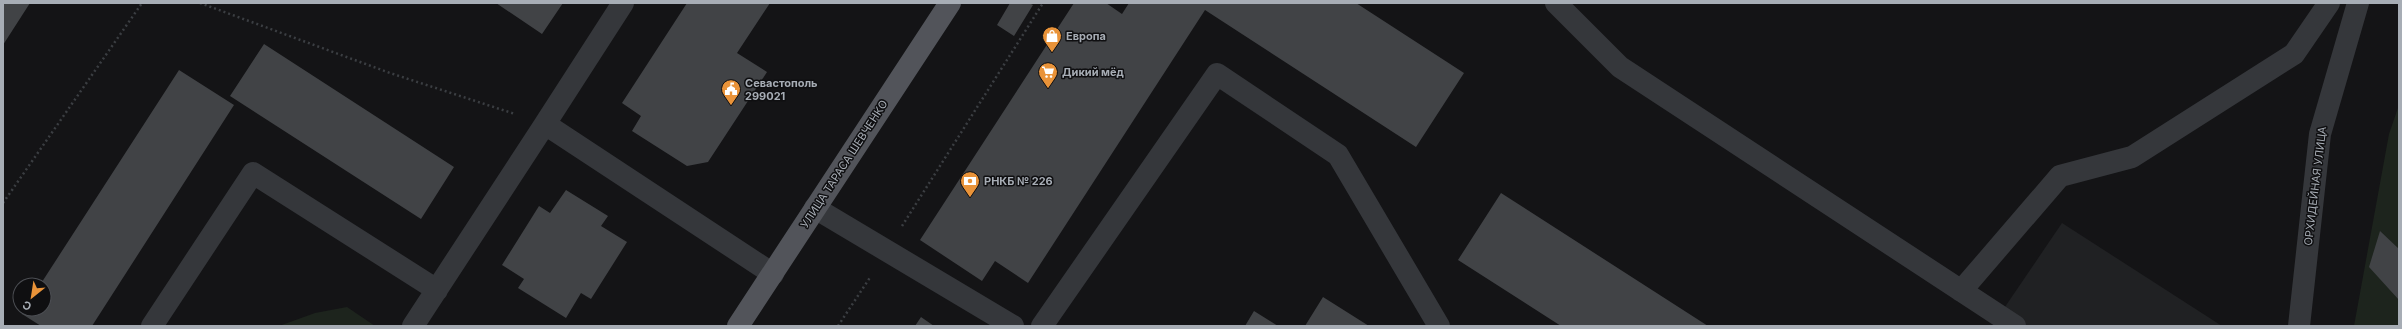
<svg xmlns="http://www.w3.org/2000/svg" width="2402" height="329" font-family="Inter,sans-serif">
  <rect width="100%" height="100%" fill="#141416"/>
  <path fill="#202123" d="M2062,223L2222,326H1992Z"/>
  <path fill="#1d241d" d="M2399,105V326H2354L2389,134Z
    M347,307L375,326H279L315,313Z"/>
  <path fill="#414346" d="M3,3H30L3,45Z
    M496,3H563L542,34Z
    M687,3H770L737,53L767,72L708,162L687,166L632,131L641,116L622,103Z
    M1010,3H1029L1033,5L1014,36L997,25Z
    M1074,3H1106L1122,14L1129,3H1356L1464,73L1416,147L1205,10L1028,283L995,261L982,281L920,240Z
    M264,44L454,167L421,219L230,96Z
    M179,70L234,105L92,326H41L22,314L25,309H44V285H40Z
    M566,190L608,216L601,226L627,242L591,299L581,293L566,318L518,288L524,279L502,265L539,206L550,213Z
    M1501,193L1708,326H1561L1458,260Z
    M2380,231L2399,249V300L2369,267Z
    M1323,297L1369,326H1305Z
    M1254,311L1278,326H1245Z
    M921,317L934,326H915Z"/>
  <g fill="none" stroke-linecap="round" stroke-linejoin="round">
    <path stroke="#3b3e42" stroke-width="2.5" stroke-dasharray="2 3" stroke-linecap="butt" d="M200,3L390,73L515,114
      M3,203L142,3
      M902,226L1043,3
      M838,326L871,276"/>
    <path stroke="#35373b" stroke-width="22" d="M623,3L545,124L773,274
      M1556,3L1620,67L2015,326
      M815,208L1013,326
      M1961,291L2060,176L2132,157L2294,54L2329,3
      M152,326L253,173L437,290
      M413,326L545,124
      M1042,326L1217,74L1338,155L1439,326
      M2299,326L2320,134L2358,3"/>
    <path stroke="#52545a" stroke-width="22" d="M738,326L950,3"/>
  </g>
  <defs>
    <g id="shop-pin" transform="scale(1)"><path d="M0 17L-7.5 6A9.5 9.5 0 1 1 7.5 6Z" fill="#e99339" stroke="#0f0f11"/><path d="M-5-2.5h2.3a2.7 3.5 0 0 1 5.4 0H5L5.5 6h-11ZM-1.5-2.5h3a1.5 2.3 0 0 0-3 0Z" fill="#fff"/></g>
    <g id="supermarket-pin" transform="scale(1)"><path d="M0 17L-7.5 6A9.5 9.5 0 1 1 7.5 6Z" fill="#e99339" stroke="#0f0f11"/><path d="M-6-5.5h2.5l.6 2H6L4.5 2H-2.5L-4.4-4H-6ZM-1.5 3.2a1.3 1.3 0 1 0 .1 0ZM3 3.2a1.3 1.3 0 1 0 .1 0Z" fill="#fff"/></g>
    <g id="civic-pin" transform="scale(1)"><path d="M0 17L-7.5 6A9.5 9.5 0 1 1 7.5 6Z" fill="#e99339" stroke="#0f0f11"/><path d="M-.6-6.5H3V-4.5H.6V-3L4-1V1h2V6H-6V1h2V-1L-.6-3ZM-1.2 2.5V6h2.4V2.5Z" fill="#fff"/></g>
    <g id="bank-pin" transform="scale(1)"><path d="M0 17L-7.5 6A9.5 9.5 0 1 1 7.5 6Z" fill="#e99339" stroke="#0f0f11"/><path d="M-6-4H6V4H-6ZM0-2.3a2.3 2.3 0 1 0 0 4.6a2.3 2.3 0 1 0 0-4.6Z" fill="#fff"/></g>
  </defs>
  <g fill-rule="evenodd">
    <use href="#shop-pin" x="1052" y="36"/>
    <use href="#supermarket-pin" x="1048" y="72"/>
    <use href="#civic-pin" x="731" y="89"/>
    <use href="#bank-pin" x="970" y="181"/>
  </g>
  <g text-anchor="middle" stroke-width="3" stroke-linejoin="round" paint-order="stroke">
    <g font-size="11" font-weight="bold" fill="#a7adb5" stroke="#0f0f11" text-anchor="start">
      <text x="1066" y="40">Европа</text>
      <text x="1062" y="76">Дикий мёд</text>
      <text x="745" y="87">Севастополь<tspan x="745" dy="13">299021</tspan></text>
      <text x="984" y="185">РНКБ № 226</text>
    </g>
    <g font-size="11" fill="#a7adb5" stroke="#0f0f11">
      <text transform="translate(844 164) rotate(-57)" y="4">УЛИЦА ТАРАСА ШЕВЧЕНКО</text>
      <text transform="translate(2315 186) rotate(-83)" y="4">ОРХИДЕЙНАЯ УЛИЦА</text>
    </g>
  </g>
  <rect width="2402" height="329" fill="none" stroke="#a7adb5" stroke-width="8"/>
  <g transform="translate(32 297) rotate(210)"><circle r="19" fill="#0f0f11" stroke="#4c4e53"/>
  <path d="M0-3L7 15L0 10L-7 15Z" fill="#e99339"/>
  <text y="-6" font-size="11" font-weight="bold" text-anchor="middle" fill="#a7adb5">С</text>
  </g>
</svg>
